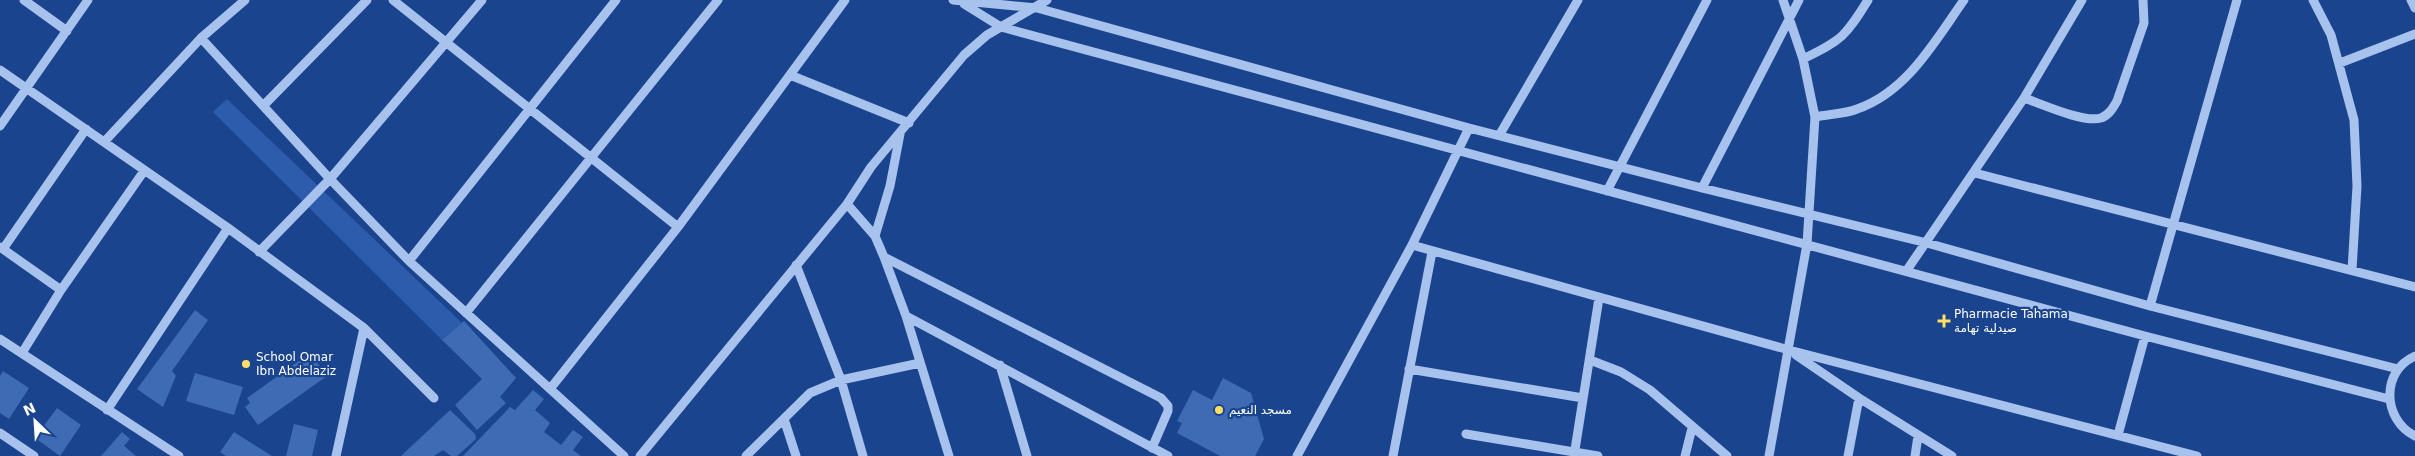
<svg xmlns="http://www.w3.org/2000/svg" width="2415" height="456" font-family="'DejaVu Sans',Vazirmatn,sans-serif">
  <rect width="100%" height="100%" fill="#1b448e"/>
  <path fill="#2e5cac" d="M227,99L462,323L442,340L213,112Z"/>
  <path fill="#3f6ab4" d="M195,310L208,320L172,371L176,376L163,407L137,389Z
    M464,321L516,378L500,397L506,403L477,430L455,405L482,379L442,340Z
    M310,353L327,376L258,425L245,407L250,403L247,398Z
    M3,371L29,388L9,419L0,413V376Z
    M195,373L243,387L234,415L186,401Z
    M1223,378L1251,393L1264,439L1255,456H1220L1177,433L1182,423L1177,421L1193,390L1212,400Z
    M533,390L544,399L535,410L550,423L544,432L561,445L573,430L583,437L573,450L581,456H463L510,407L515,410Z
    M57,408L81,425L60,456L35,438Z
    M450,410L475,434L476,439L457,456H451L443,450L434,456H401Z
    M294,424L318,430L312,456H286Z
    M122,432L130,439L124,446L136,456H101Z
    M234,432L272,456H226L220,452Z"/>
  <g fill="none" stroke-linecap="round" stroke-linejoin="round">
    <path stroke="#a8c2ee" stroke-width="9" d="M24,0L67,31
      M393,0L678,227
      M953,0L1037,8L1469,128L1702,188L1927,243L2150,306L2398,369
      M2313,0L2331,35L2354,120L2357,186L2352,270
      M2411,0L2415,8
      M964,4L1001,27L2145,336L2389,399
      M201,38L330,179L409,261L624,456
      M1803,59C1842,40 1845,37 1868,0
      M2340,63L2415,34
      M0,70L228,228L364,328L336,456
      M790,75L909,123
      M2024,98C2042,104 2083,123 2101,118C2109,115 2113,108 2117,101L2144,23L2143,0
      M264,105L367,0
      M1815,117C1829,114 1845,114 1857,109C1907,92 1935,41 1964,0
      M0,126L88,0
      M1500,134L1578,0
      M104,142L201,38L245,0
      M1975,173L2415,287
      M1702,188L1799,0
      M1607,191L1707,0
      M847,204L875,236L884,257L906,316L949,456
      M875,236L890,186L900,134
      M1412,245L1789,350L2197,456
      M0,247L61,290
      M3,249L86,129
      M259,252L330,179L482,0
      M884,257L1161,398L1168,406V411L1152,448
      M409,261L616,0
      M796,265L841,380L863,456
      M1907,270L2024,98L2082,0
      M2150,306L2237,0
      M466,313L718,0
      M906,316L1168,456
      M364,328L434,398
      M0,339L179,456
      M22,353L61,290L144,171
      M1796,355L1859,398L1952,456
      M2415,356C2381,371 2382,419 2415,436
      M1590,360L1621,372L1650,390L1727,456
      M1000,365L1027,456
      M1409,369L1583,398
      M550,389L678,227L845,0
      M107,410L228,228
      M784,419L796,456
      M0,433L34,456
      M1466,434L1598,456
      M2118,435L2145,336
      M640,456L847,204L871,167L964,55L987,35L1047,0
      M746,456L810,393L841,380L920,363
      M1297,456L1412,245L1469,128
      M1393,456L1432,252
      M1574,456L1599,298
      M1685,456L1692,428
      M1769,456L1807,244L1815,117L1803,59L1783,0
      M1848,456L1859,398
      M1915,456L1918,436"/>
  </g>
  <g fill="#ffdf65" stroke="#1b448e" stroke-width="2">
    <path d="M1941.5 313.5h5v5h5v5h-5v5h-5v-5h-5v-5h5z"/>
    <circle cx="246" cy="364" r="5"/>
    <circle cx="1219" cy="410" r="5"/>
  </g>
  <g text-anchor="middle" stroke-width="4.5" stroke-linejoin="round" paint-order="stroke">
    <g font-size="12" fill="#fff" stroke="#1b448e" text-anchor="start">
      <text x="1954" y="318">Pharmacie Tahama<tspan x="1954" dy="14">صيدلية تهامة</tspan></text>
      <text x="256" y="361">School Omar<tspan x="256" dy="14">Ibn Abdelaziz</tspan></text>
      <text x="1229" y="414">مسجد النعيم</text>
    </g>
  </g>
  <g transform="translate(35 421) rotate(335)" stroke="#1b448e" stroke-width="4" paint-order="stroke">
  <path d="M0-4L9 19L0 12L-9 19Z" fill="#ffffff"/>
  <text y="-8" font-size="14" font-weight="bold" text-anchor="middle" fill="#ffffff">N</text>
  </g>
</svg>
